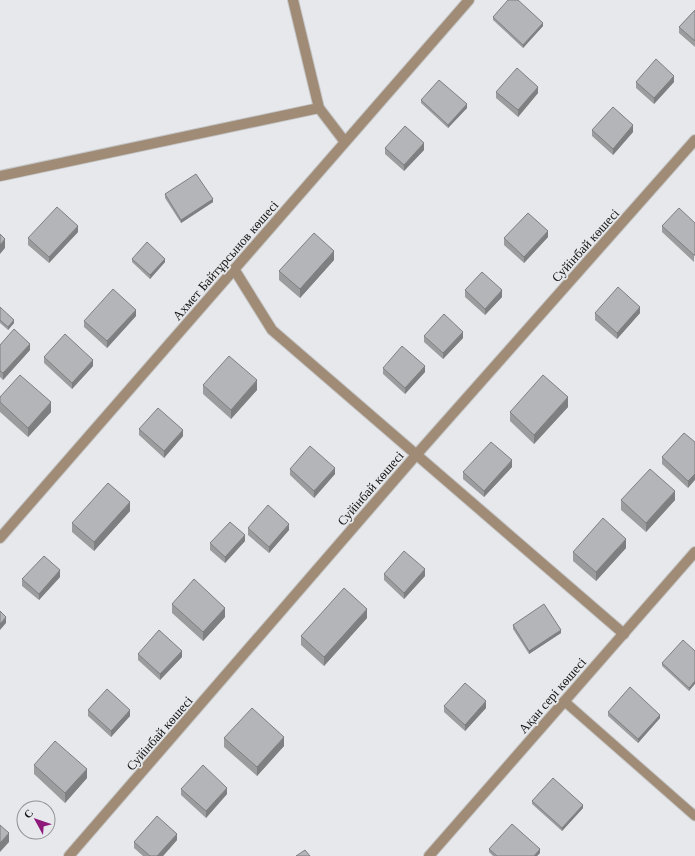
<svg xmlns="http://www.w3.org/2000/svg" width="695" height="856" font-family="Georgia,serif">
  <rect width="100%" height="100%" fill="#e7e8eb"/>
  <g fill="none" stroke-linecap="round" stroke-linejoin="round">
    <g stroke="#c5c6c8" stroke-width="11">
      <path id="service" d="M564,701L695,816"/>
    </g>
    <g stroke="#c5c6c8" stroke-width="12">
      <path id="minor" d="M293,0L319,108
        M0,176L319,108L345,142
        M234,269L272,330L624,634
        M0,538L469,0
        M69,856L417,454L695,140"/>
    </g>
    <g stroke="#c5c6c8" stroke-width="12">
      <path id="tertiary" d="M429,856L695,552"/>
    </g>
    <use href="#service" stroke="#a08c76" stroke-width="9"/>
    <use href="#minor" stroke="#a08c76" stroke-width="10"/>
    <use href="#tertiary" stroke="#a08c76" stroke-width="10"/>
  </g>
  <path fill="#9b9c9e" d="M695,10V47L679,33V27Z
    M493,17L543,26L523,48L493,20Z
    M636,82H674L654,104L636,88Z
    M496,92L538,93L518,117L496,98Z
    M421,100L467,108L448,128L421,103Z
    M592,130L633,132L613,155L592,136Z
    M385,148L424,150L404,171L385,154Z
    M165,194L213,202L181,223L165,198Z
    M695,223L694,262L662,232V226Z
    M78,232L49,263L28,245V238Z
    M548,237L524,263L504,245V238Z
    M132,259L165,262L150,279L132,262Z
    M334,260L300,298L279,280V271Z
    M465,290L502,297L485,315L465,297Z
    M0,307L14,323L8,330L0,323Z
    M595,313H640L617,339L595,320Z
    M136,316L107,348L84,327V321Z
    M424,336L463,338L443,359L424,342Z
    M0,345L30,350L3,380L0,377Z
    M44,357L93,366L72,389L44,363Z
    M383,368L425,372L405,394L383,374Z
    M203,385L257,390L231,419L203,394Z
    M0,397L51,412L28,437L0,412Z
    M568,407L534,444L510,421V412Z
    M139,429L183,436L164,458L139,435Z
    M695,442L688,488L662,464V457Z
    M512,467L484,497L463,479V472Z
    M290,469L335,474L314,498L290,475Z
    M621,500H675L646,532L621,510Z
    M130,511L94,551L72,532V523Z
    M248,528L289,530L269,553L248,535Z
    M245,541L225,563L210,550V543Z
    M626,548L596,581L573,561V552Z
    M384,574L425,576L404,599L384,580Z
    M60,577L39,600L22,586V579Z
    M172,604L225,617L203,641L172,613Z
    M367,618L324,666L301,645V636Z
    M513,625L561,633L529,654L513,629Z
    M695,651L689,691L662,666V663Z
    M138,654L182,657L160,680L138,660Z
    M444,706L486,708L465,731L444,712Z
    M88,710L130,716L111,737L88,716Z
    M608,712L660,718L638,743L608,716Z
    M224,738L284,746L257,776L224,747Z
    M34,765L87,778L65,803L34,774Z
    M181,789L227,794L206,818L181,795Z
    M532,801L583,808L562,831L532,804Z
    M177,840L163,856H143L134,848V842Z
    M489,849L540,853L537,856H493L489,852Z"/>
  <path fill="#7e7f81" d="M543,23V26L523,48V45Z
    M674,76V82L654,104V98Z
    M538,87V93L518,117V110Z
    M467,104V108L448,128V125Z
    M633,125V132L613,155V149Z
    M424,143V150L404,171V165Z
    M213,199V202L181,223V220Z
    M78,226V232L49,263V257Z
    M548,231V237L524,263V257Z
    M5,239V248L0,254V245Z
    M334,251V260L300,298V289Z
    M165,259V262L150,279V275Z
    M502,290V297L485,315V309Z
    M640,307V313L617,339V333Z
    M136,310V316L107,348V341Z
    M14,320V323L8,330V327Z
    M463,332V338L443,359V353Z
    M30,344V350L3,380V373Z
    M93,360V366L72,389V383Z
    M425,366V372L405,394V388Z
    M257,380V390L231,419V410Z
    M568,397V407L534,444V435Z
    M51,402V412L28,437V428Z
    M183,430V436L164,458V451Z
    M512,460V467L484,497V491Z
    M335,468V474L314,498V491Z
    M695,474V480L688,488V481Z
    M675,491V500L646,532V523Z
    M130,502V511L94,551V542Z
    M289,524V530L269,553V547Z
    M245,535V541L225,563V557Z
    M626,539V548L596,581V572Z
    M425,569V576L404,599V593Z
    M60,570V577L39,600V594Z
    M225,608V617L203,641V632Z
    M367,609V618L324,666V657Z
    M6,617V623L0,630V624Z
    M561,630V633L529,654V651Z
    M182,651V657L160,680V674Z
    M695,681V684L689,691V688Z
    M486,701V708L465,731V725Z
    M130,710V716L111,737V731Z
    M660,715V718L638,743V739Z
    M284,737V746L257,776V767Z
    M87,769V778L65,803V793Z
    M227,788V794L206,818V811Z
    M583,805V808L562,831V828Z
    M9,833V842L0,852V843Z
    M177,834V840L163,856H157Z
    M540,849V853L537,856H534Z"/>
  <path fill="#b4b5b8" stroke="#7e7f81" d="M508,0H518L543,23L523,45L493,17Z
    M695,10V41L679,27Z
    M656,59L674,76L654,98L636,82Z
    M517,68L538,87L518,110L496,92Z
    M439,80L467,104L448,125L421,100Z
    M613,107L633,125L613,149L592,130Z
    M405,126L424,143L404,165L385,148Z
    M196,174L213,199L181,220L165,194Z
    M57,207L78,226L49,257L28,238Z
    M679,208L695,223V255H694L662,226Z
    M528,213L548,231L524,257L504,238Z
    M314,233L334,251L300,289L279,271Z
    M0,234L5,239L0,245Z
    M147,242L165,259L150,275L132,259Z
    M482,272L502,290L485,309L465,290Z
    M618,287L640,307L617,333L595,313Z
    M113,289L136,310L107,341L84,321Z
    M0,307L14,320L8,327L0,320Z
    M444,314L463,332L443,353L424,336Z
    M14,329L30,344L3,373L0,371V345Z
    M65,334L93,360L72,383L44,357Z
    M402,346L425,366L405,388L383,368Z
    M229,356L257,380L231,410L203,385Z
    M20,375L51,402L28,428L0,402V397Z
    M543,375L568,397L534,435L510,412Z
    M158,408L183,430L164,451L139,429Z
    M684,433L695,442V474L688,481L662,457Z
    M491,442L512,460L484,491L463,472Z
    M310,446L335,468L314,491L290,469Z
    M650,469L675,491L646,523L621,500Z
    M108,483L130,502L94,542L72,523Z
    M268,505L289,524L269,547L248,528Z
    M603,518L626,539L596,572L573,552Z
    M230,522L245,535L225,557L210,543Z
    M404,551L425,569L404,593L384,574Z
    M44,556L60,570L39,594L22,579Z
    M194,579L225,608L203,632L172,604Z
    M344,588L367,609L324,657L301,636Z
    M544,604L561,630L529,651L513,625Z
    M0,611L6,617L0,624Z
    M159,630L182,651L160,674L138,654Z
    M683,640L695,651V681L689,688L662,663Z
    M465,683L486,701L465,725L444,706Z
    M630,687L660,715L638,739L608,712Z
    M107,689L130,710L111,731L88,710Z
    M252,708L284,737L257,767L224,738Z
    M55,741L87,769L65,793L34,765Z
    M203,765L227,788L206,811L181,789Z
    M553,778L583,805L562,828L532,801Z
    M157,816L177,834L157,856H150L134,842Z
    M512,824L540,849L534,856H497L489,849Z
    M0,825L9,833L0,843Z
    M305,850L310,856H296Z"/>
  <g text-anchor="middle" stroke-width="3.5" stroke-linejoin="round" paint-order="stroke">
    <g font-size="13" fill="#121213" stroke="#e7e8eb">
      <text transform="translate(585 245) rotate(-48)" y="5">Суйінбай көшесі</text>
      <text transform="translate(225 260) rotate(-49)" y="5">Ахмет Байтұрсынов көшесі</text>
      <text transform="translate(370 488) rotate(-49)" y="5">Суйінбай көшесі</text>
      <text transform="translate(552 695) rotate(-49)" y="5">Ақан сері көшесі</text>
      <text transform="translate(159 733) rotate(-49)" y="5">Суйінбай көшесі</text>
    </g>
  </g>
  <g transform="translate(36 820) rotate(310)"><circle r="19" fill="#e7e8eb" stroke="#929295"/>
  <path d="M0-3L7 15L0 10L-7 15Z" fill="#8d197b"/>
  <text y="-6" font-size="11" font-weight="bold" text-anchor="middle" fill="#121213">С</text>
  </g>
</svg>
